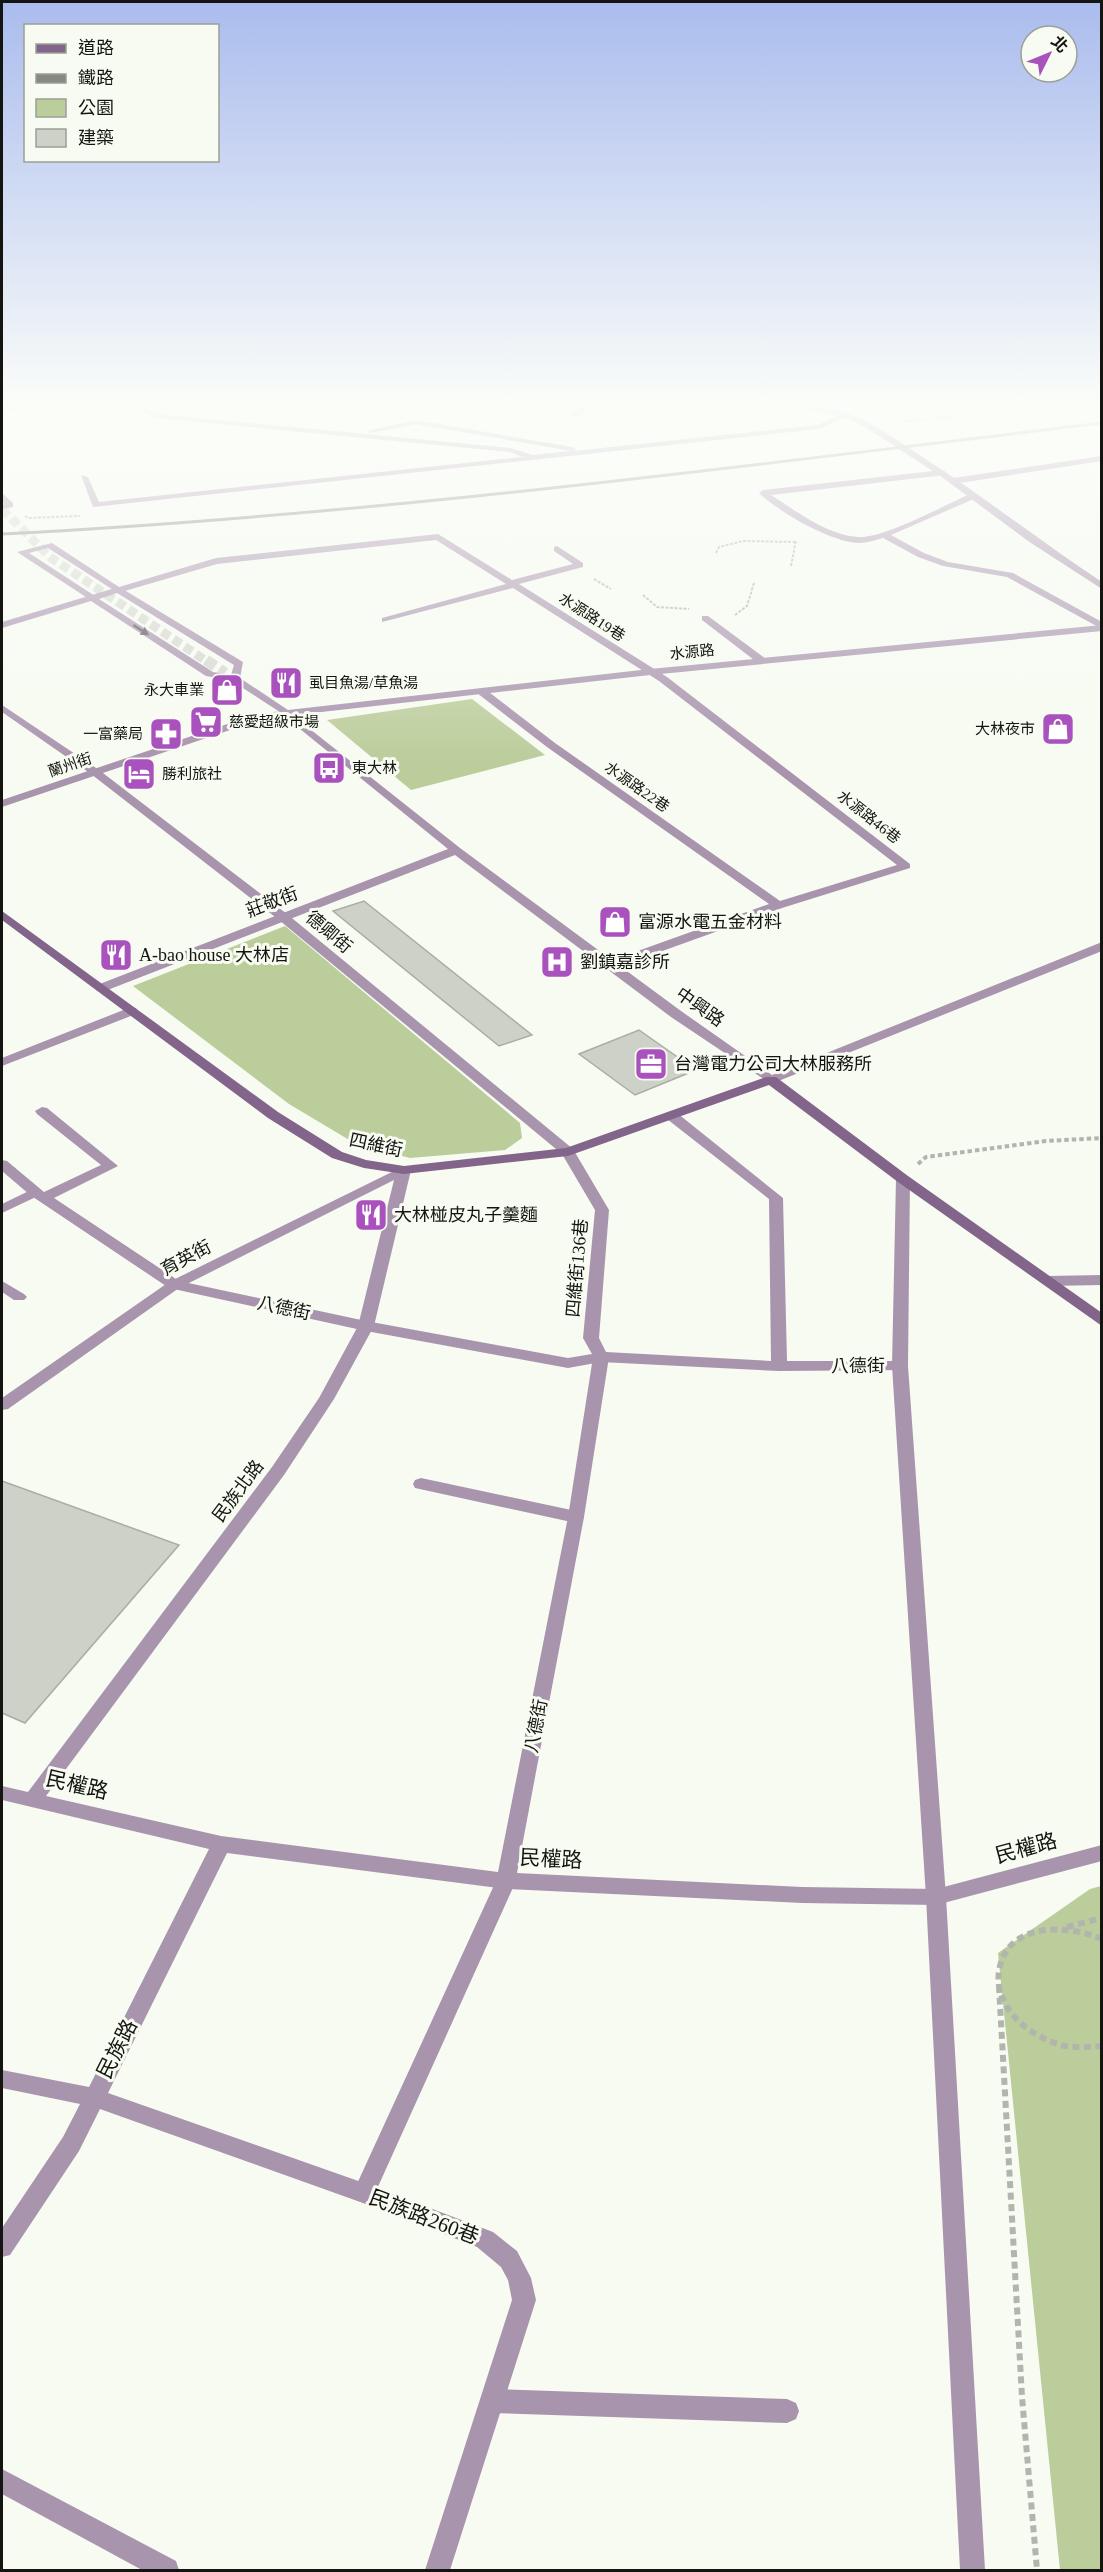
<svg xmlns="http://www.w3.org/2000/svg" width="1103" height="2572" font-family="'Times New Roman','Noto Sans TC',serif">
  <rect width="100%" height="100%" fill="#f7fbf1"/>
  <path fill="#bbcd9b" d="M472,699L545,755L411,790L327,720Z
    M285,926L520,1123L522,1138L505,1150L410,1158L356,1144L289,1104L133,986Z
    M1101,1886V2570H1060L998,1953L1090,1889Z"/>
  <path fill="#cdd1c7" stroke="#a9ada3" stroke-width="1.5" d="M364,901L532,1035L499,1046L333,911Z
    M639,1030L696,1070L635,1095L579,1054Z
    M2,1481L179,1545L25,1723L2,1713Z"/>
  <g fill="none" stroke-linecap="round" stroke-linejoin="round">
    <path stroke="#d5d8cf" stroke-width="9" stroke-dasharray="9 4.5" stroke-linecap="butt" d="M2,509L50,557L208,662"/>
    <path stroke="#d5d8cf" stroke-width="11" stroke-dasharray="11 5" stroke-linecap="butt" d="M206,660L225,673"/>
    <path stroke="#b2b5ad" stroke-width="2" stroke-dasharray="3 1.5" stroke-linecap="butt" d="M899,422L1080,404
      M25,516L28,518L80,516
      M716,553L719,547L743,541L796,542
      M791,566L796,540
      M594,579L611,589
      M643,595L657,607L689,609
      M735,615L747,606L754,583"/>
    <path stroke="#b2b5ad" stroke-width="4" stroke-dasharray="4.5 3" stroke-linecap="butt" d="M918,1164L926,1157L1046,1141L1102,1138"/>
    <path stroke="#b2b5ad" stroke-width="6" stroke-dasharray="7 4.5" stroke-linecap="butt" d="M1067,1927L1102,1918
      M1102,1939C1070,1925 1011,1921 1000,1966C990,2006 1030,2038 1065,2046C1078,2048 1090,2047 1102,2046
      M999,1986L1022,2397L1037,2570"/>
    <path fill="#a994ae" fill-rule="evenodd" d="M129,404H139L158,414L511,448L533,455L571,451L416,424L371,433L367,431L416,420L572,447L576,449L574,451L817,425L843,413L850,415L819,429L93,507L81,475L88,477L99,502L522,457L510,452L156,418Z
      M586,404H595L579,416H573V412Z
      M1102,456V461L953,484L949,481L953,478Z
      M942,470L945,471V475L771,495C796,511 827,535 858,537C883,539 945,505 970,494H976V498L891,535L924,553L948,562L1013,573L1102,622V629L1007,577L943,566L918,557L883,538C875,540 867,543 860,543C832,543 779,512 759,493L763,490Z
      M2,493L13,503V507L2,509V505L4,504L2,501Z
      M438,534L512,580L573,564L554,551V547L557,546L583,563V567L519,584L667,677L910,864V868L782,908L615,968H607L605,965L607,962L769,904L547,747L477,693V689H485L555,743L780,901L897,865L659,681L513,588L382,622V618L506,584L436,540L217,564L118,593L48,548L29,553L95,596V600L92,601L17,552L52,543L119,587L216,558Z
      M702,616H708L766,659V663H758L702,620Z
      M2,705L99,770L287,914L573,1149L609,1210L599,1338L606,1352L771,1361L769,1199L667,1119L665,1116L667,1113H677L783,1198L787,1361H900L906,1362L908,1366L906,1370L779,1371L601,1362L568,1368L366,1331L169,1288L30,1195L2,1171V1160L7,1161L44,1192L101,1165L37,1114L35,1111L42,1107L47,1108L118,1166L54,1198L179,1281L366,1321L568,1358L592,1354L583,1338L595,1210L562,1154L279,920L91,774L2,712Z
      M1102,1275V1285L1048,1286L1041,1281L1048,1276Z
      M2,1281L24,1294L27,1297L24,1300H14L2,1292Z
      M421,1478L576,1511L582,1513L584,1517L582,1521L576,1523L415,1488L413,1484L415,1480Z
      M506,1873L513,1875L516,1881L372,2200L364,2203L356,2200L353,2193L356,2186L496,1881L499,1875Z
      M492,2389L787,2399L796,2403L799,2411L796,2419L787,2423L492,2413L484,2409L480,2401L484,2393Z"/>
    <path fill="#a994ae" fill-rule="evenodd" d="M30,404H50L2,412V408Z
      M778,404C800,403 830,406 850,414C876,424 898,441 921,456C983,496 1040,541 1102,582V589L1031,543L939,475L865,427L844,417Z
      M286,710L460,848L681,1011L772,1075L1102,942V951L771,1084L671,1017L455,855L105,991H97L95,988L97,985L448,849L284,716L260,720L2,807V800L254,715Z
      M131,1007L136,1008L137,1011L136,1014L2,1066V1058Z
      M404,1166L411,1170L374,1326L334,1399L284,1475L46,1796L221,1836L498,1872L568,1517L593,1357L601,1352L609,1357L584,1517L517,1873L802,1887L936,1889L1102,1845V1861L936,1905L802,1903L506,1889L227,1853L108,2093L364,2183L493,2232L517,2251L531,2278L536,2300L450,2570H425L512,2300L508,2280L501,2267L477,2247L363,2203L100,2109L79,2151L10,2255L2,2257V2228L63,2137L80,2104L2,2088V2070L89,2087L209,1849L2,1800V1786L28,1792L272,1467L319,1398L358,1326L394,1180L179,1288L8,1409L2,1410V1398L169,1282Z
      M35,1188L42,1192L40,1195L2,1213V1204Z
      M2,2469L176,2561L179,2570H142L2,2494Z"/>
    <path fill="#a994ae" fill-rule="evenodd" d="M115,588H121L243,662L240,678L288,710L650,669L1102,625V631L650,675L286,716L232,681L206,676L91,601L2,628V622ZM117,593L234,665L231,675L213,672L99,599Z
      M903,1175L910,1179L908,1366L946,1897L985,2570H960L926,1897L892,1366L896,1179Z"/>
    <path fill="#83648a" fill-rule="evenodd" d="M2,911L278,1112L342,1152L366,1160L404,1166L566,1148L766,1077H776L908,1176L1102,1313V1326L898,1182L769,1085L568,1156L404,1174L364,1168L332,1158L268,1118L2,920Z"/>
    <path stroke="#868881" stroke-width="3" d="M2,534C372,515 735,467 1102,423"/>
  </g>
  <defs><path id="oneway-solid" d="M-6-.8H1V-3.2L6.5 0L1 3.2V.8H-6Z" transform="scale(1.5)"/></defs>
  <use fill="#574e58" href="#oneway-solid" transform="translate(141 630) rotate(33)"/>
  <linearGradient id="sky" x2="0" y2="1"><stop stop-color="#aabcee"/><stop offset="0.53" stop-color="#fbfdf9"/><stop offset="1" stop-color="#fbfdf9" stop-opacity="0"/></linearGradient>
  <rect width="1103" height="764" fill="url(#sky)"/>
  <defs>
    <g id="restaurant-square" transform="scale(1.725)"><rect x="-9" y="-9" width="18" height="18" rx="4" fill="#a951bd" stroke="#f7fbf1"/><path d="M-5-6h1v4h1v-4h1v4h1v-4h1v5L-1.5 .5V6h-2V.5L-5-1ZM5-6V6H3V1.5H1.5Q1.5-4 5-6Z" fill="#fff"/></g>
    <g id="shop-square" transform="scale(1.725)"><rect x="-9" y="-9" width="18" height="18" rx="4" fill="#a951bd" stroke="#f7fbf1"/><path d="M-5-2.5h2.3a2.7 3.5 0 0 1 5.4 0H5L5.5 6h-11ZM-1.5-2.5h3a1.5 2.3 0 0 0-3 0Z" fill="#fff"/></g>
    <g id="supermarket-square" transform="scale(1.725)"><rect x="-9" y="-9" width="18" height="18" rx="4" fill="#a951bd" stroke="#f7fbf1"/><path d="M-6-5.5h2.5l.6 2H6L4.5 2H-2.5L-4.4-4H-6ZM-1.5 3.2a1.3 1.3 0 1 0 .1 0ZM3 3.2a1.3 1.3 0 1 0 .1 0Z" fill="#fff"/></g>
    <g id="pharmacy-square" transform="scale(1.725)"><rect x="-9" y="-9" width="18" height="18" rx="4" fill="#a951bd" stroke="#f7fbf1"/><path d="M-2-6h4v4h4v4h-4v4h-4v-4h-4v-4h4Z" fill="#fff"/></g>
    <g id="bus-square" transform="scale(1.725)"><rect x="-9" y="-9" width="18" height="18" rx="4" fill="#a951bd" stroke="#f7fbf1"/><path d="M-5-6H5V4H4V6H2V4H-2V6H-4V4H-5ZM-3.5-4V0h7V-4ZM-3.5 1.2v1.5H-2V1.2ZM2 1.2v1.5H3.5V1.2Z" fill="#fff"/></g>
    <g id="hotel-square" transform="scale(1.725)"><rect x="-9" y="-9" width="18" height="18" rx="4" fill="#a951bd" stroke="#f7fbf1"/><path d="M-6-4.5h1.5V1H6V5H4.5V3h-9V5H-6ZM-4 0a1.8 1.8 0 1 1 3.6 0ZM.5 0V-2.5h3Q6-2.5 6 0Z" fill="#fff"/></g>
    <g id="hospital-square" transform="scale(1.725)"><rect x="-9" y="-9" width="18" height="18" rx="4" fill="#a951bd" stroke="#f7fbf1"/><path d="M-5-5h3v3.5h4V-5h3V5h-3V1.5h-4V5h-3Z" fill="#fff"/></g>
    <g id="office-square" transform="scale(1.725)"><rect x="-9" y="-9" width="18" height="18" rx="4" fill="#a951bd" stroke="#f7fbf1"/><path d="M-6-3h4V-5.5h4V-3h4V5H-6ZM-1-4.5V-3h2v-1.5ZM-6 0V1H6V0Z" fill="#fff"/></g>
  </defs>
  <g fill-rule="evenodd">
    <use href="#restaurant-square" x="286" y="683"/>
    <use href="#shop-square" x="227" y="690"/>
    <use href="#supermarket-square" x="206" y="722"/>
    <use href="#shop-square" x="1058" y="729"/>
    <use href="#pharmacy-square" x="166" y="734"/>
    <use href="#bus-square" x="329" y="768"/>
    <use href="#hotel-square" x="139" y="774"/>
    <use href="#shop-square" x="615" y="922"/>
    <use href="#restaurant-square" x="116" y="955"/>
    <use href="#hospital-square" x="557" y="962"/>
    <use href="#office-square" x="651" y="1064"/>
    <use href="#restaurant-square" x="371" y="1215"/>
  </g>
  <g text-anchor="middle" stroke-width="6" stroke-linejoin="round" paint-order="stroke">
    <g font-size="15" fill="#141511" stroke="#f7fbf1">
      <text transform="translate(592 617) rotate(33)" y="5">水源路19巷</text>
      <text transform="translate(692 652) rotate(-6)" y="5">水源路</text>
      <text transform="translate(70 765) rotate(-19)" y="5">蘭州街</text>
      <text transform="translate(637 787) rotate(35)" y="5">水源路22巷</text>
      <text transform="translate(869 817) rotate(38)" y="5">水源路46巷</text>
    </g>
    <g font-size="15" fill="#141511" stroke="#f7fbf1" text-anchor="start">
      <text x="309" y="688">虱目魚湯/草魚湯</text>
      <text x="204" y="695" text-anchor="end">永大車業</text>
      <text x="229" y="727">慈愛超級市場</text>
      <text x="1035" y="734" text-anchor="end">大林夜市</text>
      <text x="143" y="739" text-anchor="end">一富藥局</text>
      <text x="352" y="773">東大林</text>
      <text x="162" y="779">勝利旅社</text>
    </g>
    <g font-size="18" fill="#141511" stroke="#f7fbf1">
      <text transform="translate(272 902) rotate(-21)" y="6">莊敬街</text>
      <text transform="translate(329 932) rotate(40)" y="6">德卿街</text>
      <text transform="translate(700 1007) rotate(35)" y="6">中興路</text>
      <text transform="translate(376 1145) rotate(12)" y="6">四維街</text>
      <text transform="translate(186 1258) rotate(-28)" y="6">育英街</text>
      <text transform="translate(577 1268) rotate(-85)" y="6">四維街136巷</text>
      <text transform="translate(284 1308) rotate(12)" y="6">八德街</text>
      <text x="858" y="1372">八德街</text>
      <text transform="translate(238 1491) rotate(-53)" y="6">民族北路</text>
      <text transform="translate(536 1726) rotate(-79)" y="6">八德街</text>
    </g>
    <g font-size="18" fill="#141511" stroke="#f7fbf1" text-anchor="start">
      <text x="638" y="928">富源水電五金材料</text>
      <text x="139" y="961">A-bao house 大林店</text>
      <text x="580" y="968">劉鎮嘉診所</text>
      <text x="674" y="1070">台灣電力公司大林服務所</text>
      <text x="394" y="1221">大林椪皮丸子羹麵</text>
    </g>
    <g font-size="21" fill="#141511" stroke="#f7fbf1">
      <text transform="translate(77 1785) rotate(13)" y="7">民權路</text>
      <text transform="translate(1026 1848) rotate(-15)" y="7">民權路</text>
      <text transform="translate(551 1859) rotate(3)" y="7">民權路</text>
      <text transform="translate(117 2049) rotate(-63)" y="7">民族路</text>
      <text transform="translate(424 2217) rotate(21)" y="7">民族路260巷</text>
    </g>
  </g>
  <rect width="1103" height="2572" fill="none" stroke="#141511" stroke-width="6"/>
  <rect x="24" y="24" width="195" height="138" fill="#f7fbf1" stroke="#9c9f97" stroke-width="1.5"/>
  <rect x="36" y="44" width="30" height="9" fill="#83648a" stroke="#9c9f97" stroke-width="1.5"/>
  <text x="78" y="54" font-size="18" fill="#141511">道路</text>
  <rect x="36" y="74" width="30" height="9" fill="#868881" stroke="#9c9f97" stroke-width="1.5"/>
  <text x="78" y="84" font-size="18" fill="#141511">鐵路</text>
  <rect x="36" y="99" width="30" height="18" fill="#bbcd9b" stroke="#9c9f97" stroke-width="1.5"/>
  <text x="78" y="114" font-size="18" fill="#141511">公園</text>
  <rect x="36" y="129" width="30" height="18" fill="#cdd1c7" stroke="#9c9f97" stroke-width="1.5"/>
  <text x="78" y="144" font-size="18" fill="#141511">建築</text>
  <g transform="translate(1049 54) rotate(47)"><circle r="28" fill="#f7fbf1" stroke="#9c9f97" stroke-width="1.5"/>
  <path d="M0-4.5L10 22L0 15L-10 22Z" fill="#a951bd"/>
  <text y="-9" font-size="16" font-weight="bold" text-anchor="middle" fill="#141511">北</text>
  </g>
</svg>
